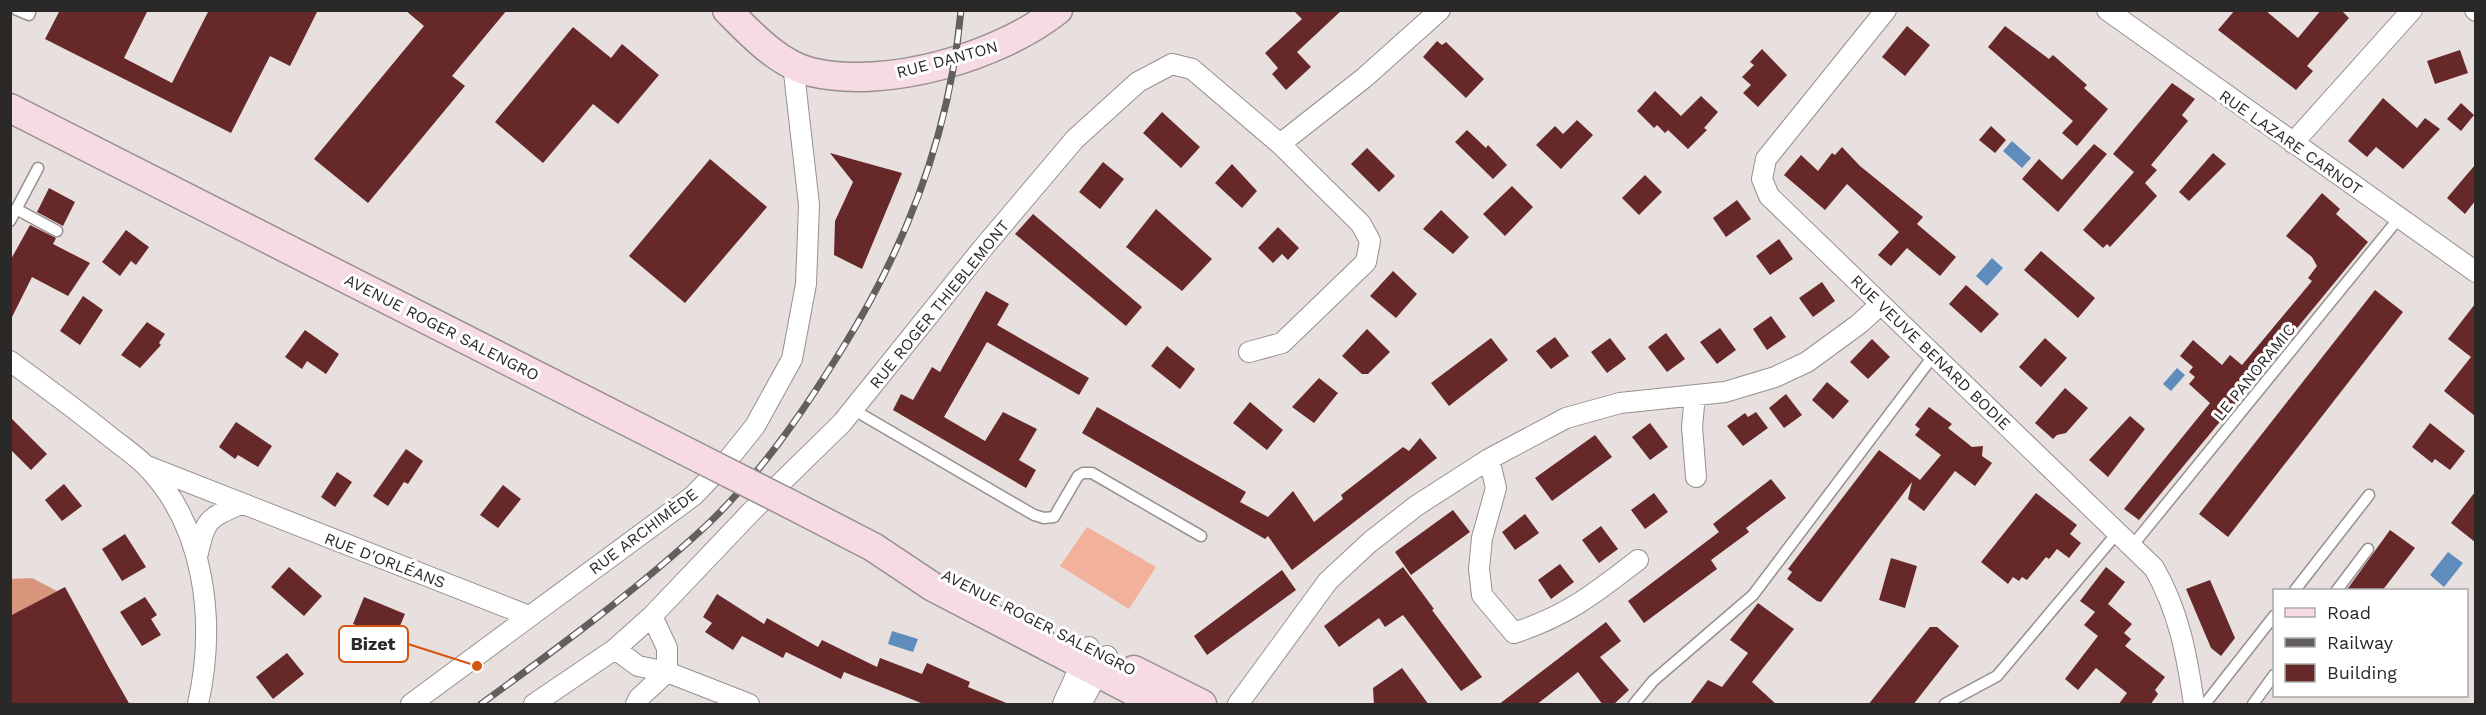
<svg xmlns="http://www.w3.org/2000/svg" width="2486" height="715" font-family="'Work Sans',sans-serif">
  <rect width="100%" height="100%" fill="#e7e0de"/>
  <path fill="#f2b19a" d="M1087,527L1156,567L1129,609L1060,566Z"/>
  <path fill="#d9957c" d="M32,578L57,591L11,616L10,579Z"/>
  <path fill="#5e8cbd" d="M2012,141L2031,158L2022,168L2003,151Z
    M1992,258L2003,268L1987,286L1976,276Z
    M2177,368L2185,375L2171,391L2163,384Z
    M2448,552L2463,563L2444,587L2430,575Z
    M892,631L918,639L913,652L888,644Z"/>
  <path fill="#672829" d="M60,10H148L124,58L172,83L209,10H318L290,66L270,56L231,133L45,39Z
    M405,10H507L452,76L465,86L368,203L314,159L424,26Z
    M1293,10H1342L1297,52L1311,67L1286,90L1272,74L1278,68L1265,53L1302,19Z
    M2235,10H2265L2298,38L2321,10H2341L2349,18L2307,66L2313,71L2296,90L2218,30Z
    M1907,26L1930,45L1905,76L1882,57Z
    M2005,26L2049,59L2053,55L2087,85L2084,88L2108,109L2077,146L2062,133L2073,121L1988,47Z
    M573,27L611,58L622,44L659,75L618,124L593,104L543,163L495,122Z
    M1437,41L1442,45L1446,42L1484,79L1466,98L1423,57Z
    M1762,49L1787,75L1758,107L1743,93L1751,85L1742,77L1754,65L1750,62Z
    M2460,50L2468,73L2435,84L2427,61Z
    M2172,83L2195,99L2182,115L2188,121L2151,165L2157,170L2145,183L2157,196L2110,247L2107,244L2103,248L2083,230L2134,172L2113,154Z
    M1655,91L1681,116L1701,96L1718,112L1704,128L1707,130L1688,149L1668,130L1665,133L1657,125L1654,128L1637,111Z
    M2383,98L2417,128L2425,118L2440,129L2403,169L2376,147L2367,157L2348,141Z
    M2461,103L2474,115L2461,131L2447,119Z
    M1162,112L1200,147L1181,168L1143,133Z
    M1577,120L1593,135L1561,169L1536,145L1555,126L1563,134Z
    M1991,126L2006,140L1995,153L1979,140Z
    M1467,130L1486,148L1488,145L1507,165L1493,179L1455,142Z
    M2094,144L2107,154L2058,212L2022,179L2039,159L2062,180Z
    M1842,147L1860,166L1923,217L1917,224L1956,257L1940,276L1907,248L1891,266L1878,255L1899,232L1847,184L1825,210L1784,175L1801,155L1818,171L1832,153L1835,155Z
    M1367,148L1395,176L1379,192L1351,164Z
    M830,153L902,173L862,269L834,255L835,221L853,182Z
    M2213,153L2226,164L2189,201L2179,192Z
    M710,159L767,207L685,303L629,256Z
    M1103,162L1124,179L1100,209L1079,192Z
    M1232,164L1257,191L1242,208L1215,183Z
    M2475,165V201L2465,214L2447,198Z
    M1645,175L1662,192L1639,215L1622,198Z
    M1512,186L1533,207L1505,236L1483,214Z
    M49,188L75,202L63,226L37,212Z
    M2322,193L2340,209L2336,214L2368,242L2139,520L2124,509L2210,403L2189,384L2195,377L2189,372L2193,367L2180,356L2193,340L2222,365L2230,355L2242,365L2312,281L2308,278L2317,266L2312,257L2286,236Z
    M1737,200L1751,219L1726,237L1713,218Z
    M1156,209L1212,259L1182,291L1126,247Z
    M1441,210L1469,237L1453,254L1423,229Z
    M1033,214L1142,307L1126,326L1015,234Z
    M30,225L56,238L53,244L90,263L68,296L32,277L10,321V261Z
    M1278,227L1299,248L1288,260L1282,254L1273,263L1258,248Z
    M126,230L149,247L136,265L131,261L120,276L102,262Z
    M1779,239L1793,259L1770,275L1756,256Z
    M2041,251L2095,298L2078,318L2024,270Z
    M1393,271L1417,294L1396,318L1370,296Z
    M1822,282L1835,301L1813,317L1799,298Z
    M1966,285L1999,314L1981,333L1949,304Z
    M2375,290L2403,312L2228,537L2199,514Z
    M986,291L1009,304L997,325L1089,378L1079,395L987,342L944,417L985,441L1003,412L1037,429L1019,460L1036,470L1026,488L893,410L901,394L913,400L932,367L940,372Z
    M83,296L103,310L80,345L60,331Z
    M2475,304V416L2444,391L2471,357L2448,339Z
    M1771,316L1786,337L1767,350L1753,329Z
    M147,322L165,334L159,343L161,345L140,368L121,355Z
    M1720,328L1736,350L1717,364L1700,342Z
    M1367,329L1390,352L1368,374H1362L1342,356Z
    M305,330L339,354L326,374L307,361L302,369L285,357Z
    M1666,333L1685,359L1667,372L1648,347Z
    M1555,337L1569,356L1551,369L1536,351Z
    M1491,338L1508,360L1449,406L1431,383Z
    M1610,338L1626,359L1607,373L1591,352Z
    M2045,338L2067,358L2041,387L2019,367Z
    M1872,339L1890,357L1868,379L1850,362Z
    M1167,346L1195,369L1180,389L1151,366Z
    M1319,378L1338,393L1314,423L1292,407Z
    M1827,382L1849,401L1833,419L1812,400Z
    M2065,388L2088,408L2066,433L2057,435L2053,439L2035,423Z
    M1786,394L1802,415L1784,428L1769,408Z
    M1250,402L1283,430L1267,450L1233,423Z
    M1097,407L1246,492L1240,502L1268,517L1293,491L1314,522L1343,499L1341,495L1403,447L1409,451L1420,438L1437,458L1292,570L1268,536L1265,539L1082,433Z
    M1929,407L1952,424L1948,428L1972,447L1983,446L1982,456L1992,463L1975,486L1955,471L1924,511L1908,499L1912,482L1821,602L1817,601L1787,579L1792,572L1788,569L1879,450L1920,480L1941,455L1915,435L1920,429L1915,425Z
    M1756,412L1768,428L1743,446L1727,426L1745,413L1748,417Z
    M2130,416L2145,429L2108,477L2089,460Z
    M10,417L47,454L31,470L10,449Z
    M236,422L272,446L258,467L238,455L235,459L219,447Z
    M1650,423L1668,447L1650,460L1632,437Z
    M2430,423L2465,451L2450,470L2435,459L2432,463L2412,447Z
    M1595,435L1612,457L1552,501L1535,478Z
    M406,449L423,461L408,484L404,482L388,506L373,496Z
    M337,472L352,482L335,507L321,497Z
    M1771,479L1786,498L1746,528L1749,532L1711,560L1717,569L1644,623L1628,601L1719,532L1713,524Z
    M64,484L82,506L62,521L45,500Z
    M503,485L521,499L498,528L480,515Z
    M2475,492V542L2451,523Z
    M1654,493L1668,512L1645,529L1631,510Z
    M2036,493L2077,525L2070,534L2081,543L2069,558L2057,549L2049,559L2046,557L2027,580L2022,577L2019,581L2013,577L2008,584L1981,562Z
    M1453,510L1470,532L1411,575L1395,552Z
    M1525,514L1539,533L1515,550L1502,532Z
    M1601,526L1618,549L1599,563L1582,540Z
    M2390,530L2415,548L2382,591H2346Z
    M125,534L146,567L122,581L102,549Z
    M1891,558L1917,566L1905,608L1879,600Z
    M1560,564L1574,582L1551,599L1538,580Z
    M289,567L322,596L304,616L271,587Z
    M1403,567L1434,609L1432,610L1482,677L1461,691L1403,615L1385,627L1379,618L1339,647L1324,626Z
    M2106,567L2125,582L2108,604L2132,624L2124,633L2131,639L2125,646L2165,677L2155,690L2158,694L2150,705H2118L2127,693L2096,668L2078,690L2065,679L2098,636L2084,625L2095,612L2080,601Z
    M1282,570L1296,590L1207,655L1194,636Z
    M2210,580L2235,638L2221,656L2211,648L2186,589Z
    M65,587L109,668L130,705H10V616Z
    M717,594L764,624L767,618L818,647L822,640L877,667L880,658L922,674L927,663L970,682L968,687L1011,705H926L844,672L841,679L786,652L783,658L742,636L733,650L705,632L712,623L703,617Z
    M145,597L157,615L151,619L161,635L142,646L120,612Z
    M364,597L405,614L394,640L353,624Z
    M1758,603L1794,629L1752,682L1777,705H1689L1708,680L1722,687L1748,653L1730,640Z
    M1606,622L1621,641L1600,657L1629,690L1613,705H1603L1578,672L1536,705H1498Z
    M1930,627H1937L1959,646L1913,705H1868Z
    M287,653L304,674L273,699L256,677Z
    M1402,668L1429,705H1374L1373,688Z"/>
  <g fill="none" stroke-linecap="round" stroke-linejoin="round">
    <g stroke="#97908e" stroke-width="13">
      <path id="lane" d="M17,10L29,15L31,10
        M16,209L57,231
        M10,221L38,168
        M854,410L1034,515L1044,518L1054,517L1078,476L1083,473H1092L1201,536
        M2132,546L2399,218
        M2295,590L2369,495
        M2337,590L2368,549
        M1634,704L1653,681L1753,595L1934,355
        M1945,704L1997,676L2118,532
        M2205,704L2274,616
        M2253,704L2274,675"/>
    </g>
    <g stroke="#97908e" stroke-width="22">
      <path id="street" d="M1886,10L1766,159L1762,179L1769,196L2154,568C2179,611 2187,656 2194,704
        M2107,10L2476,272
        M2475,10L2476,11
        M2293,143L2412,10
        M1280,144L1364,78L1440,10
        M10,361C44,386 77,410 109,436C120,445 134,454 145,465C206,526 216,623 198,704
        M1695,395L1692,427L1696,477
        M1489,459L1496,488L1482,538L1479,569L1482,595L1514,633C1568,615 1594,594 1638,560
        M147,466L529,616
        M197,557C206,519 206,519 241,504
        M652,616L667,648V672
        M615,649L638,666L667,672L749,704
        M411,704L693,496L727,461L755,426L792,359L806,284L809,205L793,64
        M534,704L615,649L652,616L752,511L842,423L982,249L1075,139L1138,82L1172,64L1192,69L1280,144L1361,224L1370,241L1366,262L1282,343L1249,352
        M636,704L639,698L667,672
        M1063,704L1089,647
        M1081,704L1107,656
        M1238,704L1328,581L1370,542L1416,506L1489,459L1566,418L1620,403L1725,392L1775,377L1807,362L1859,324L1881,304"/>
    </g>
    <g stroke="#97908e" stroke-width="31">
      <path id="secondary" d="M727,10C750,33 778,64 811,72C886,90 999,57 1058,10
        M10,108L701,459
        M788,503L873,547L933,587L1158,704
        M1134,670L1202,704"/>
    </g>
    <use href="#lane" stroke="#fff" stroke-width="10"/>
    <use href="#street" stroke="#fff" stroke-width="20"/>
    <use href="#secondary" stroke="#f6dae4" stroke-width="28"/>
    <g stroke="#635f5e" stroke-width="7">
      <path id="rail" d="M481,704C559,647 637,590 708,524C762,472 803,412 842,349C907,245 950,133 961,10"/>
    </g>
    <use href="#rail" stroke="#fff" stroke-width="4.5" stroke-dasharray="14" stroke-linecap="butt"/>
    <g stroke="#97908e" stroke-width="31" stroke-linecap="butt">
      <path id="secondary-bridge" d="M701,459L788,503"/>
    </g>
    <use href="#secondary-bridge" stroke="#f6dae4" stroke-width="28"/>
  </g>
  <g text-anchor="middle" stroke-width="6" stroke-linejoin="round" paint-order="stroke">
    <g font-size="16" fill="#2b2828" stroke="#fff">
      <text transform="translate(947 59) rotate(-15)" y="6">RUE DANTON</text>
      <text transform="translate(2291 142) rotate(35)" y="6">RUE LAZARE CARNOT</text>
      <text transform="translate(939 304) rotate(-51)" y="6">RUE ROGER THIEBLEMONT</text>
      <text transform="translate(442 327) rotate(27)" y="6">AVENUE ROGER SALENGRO</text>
      <text transform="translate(1931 352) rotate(44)" y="6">RUE VEUVE BENARD BODIE</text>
      <text transform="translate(2254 372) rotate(-51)" y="6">LE PANORAMIC</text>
      <text transform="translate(643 531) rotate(-37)" y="6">RUE ARCHIMÈDE</text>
      <text transform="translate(385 560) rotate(21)" y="6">RUE D'ORLÉANS</text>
      <text transform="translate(1039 622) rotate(27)" y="6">AVENUE ROGER SALENGRO</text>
    </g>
  </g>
  <path fill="none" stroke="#d5540f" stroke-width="2" d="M477 666L408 644"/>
  <circle fill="#d5540f" stroke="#fff" stroke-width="2" cx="477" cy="666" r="6"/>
  <rect fill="#fff" stroke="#d5540f" stroke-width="2" x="339" y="626" width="69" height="36" rx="6"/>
  <g font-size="18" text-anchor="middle" font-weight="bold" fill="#2b2828">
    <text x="373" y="650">Bizet</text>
  </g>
  <rect width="2486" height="715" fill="none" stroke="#2b2828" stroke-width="24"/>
  <rect x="2273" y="589" width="195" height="108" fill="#ffffff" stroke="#aaa9a9" stroke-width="1.5"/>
  <rect x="2285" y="608" width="30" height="9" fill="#f6dae4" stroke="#aaa9a9" stroke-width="1.5"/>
  <text x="2327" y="619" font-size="18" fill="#2b2828">Road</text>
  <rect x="2285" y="638" width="30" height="9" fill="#635f5e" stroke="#aaa9a9" stroke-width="1.5"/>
  <text x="2327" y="649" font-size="18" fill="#2b2828">Railway</text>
  <rect x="2285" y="664" width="30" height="18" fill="#672829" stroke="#aaa9a9" stroke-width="1.5"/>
  <text x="2327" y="679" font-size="18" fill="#2b2828">Building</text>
</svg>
